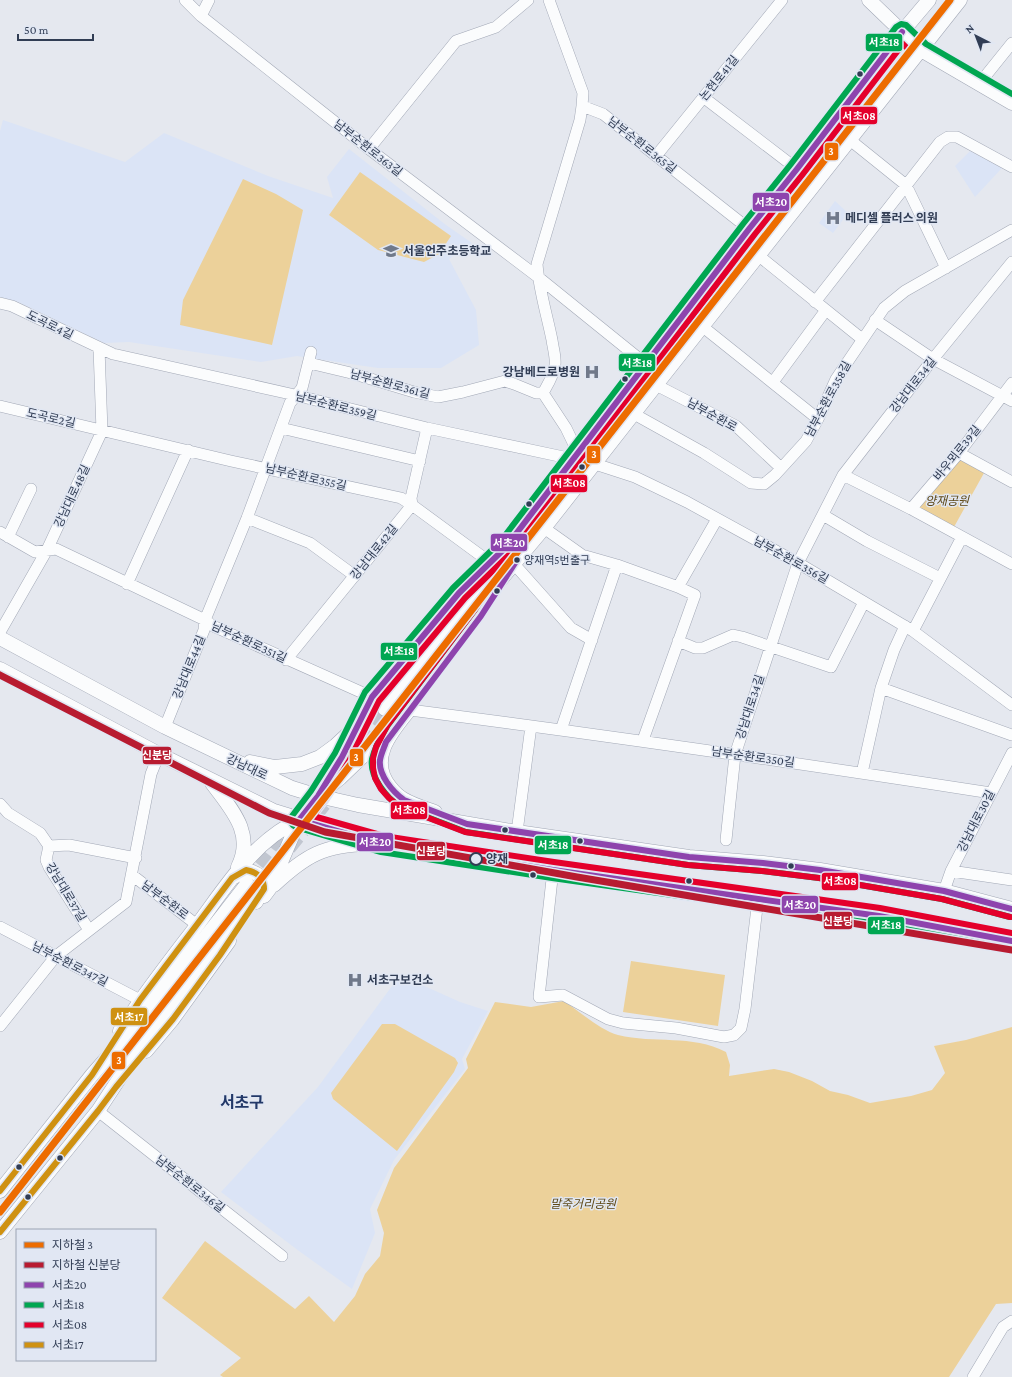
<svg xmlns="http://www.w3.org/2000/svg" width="1012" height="1377" font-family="'Crimson Pro','Noto Sans KR',serif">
  <rect width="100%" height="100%" fill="#e5e8ef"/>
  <path fill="#dbe4f6" d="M3,120L125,162L164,133L268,176L333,198L327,177L349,149L446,225L472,243L449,259L476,310L479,345L441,368H378L297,356L261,362L129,342L104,343L18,302L0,297V131Z
    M970,151L1002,168L975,197L955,166Z
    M835,201L848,213L833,233L819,223Z
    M400,975L460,1002L488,1011L462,1059L465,1069L394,1160L370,1209L375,1233L352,1289L299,1251L221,1192L318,1087Z"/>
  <path fill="#ecd19a" d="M360,172L451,236L439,254L424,262L378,250L329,215Z
    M243,179L276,194L303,210L272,345L180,325L183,300Z
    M959,458L984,473L954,527L917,507Z
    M631,961L725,975L718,1026L623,1012Z
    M564,1001C579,1011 600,1030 618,1035C654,1044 692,1034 726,1052L730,1065L729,1076L774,1069L789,1072L812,1081L830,1091L848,1095L870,1103L911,1096L932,1090L945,1073L934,1046L966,1040L1012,1027V1303L996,1304L949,1377H223L220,1375L241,1358L162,1298L205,1241L295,1309L309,1296L334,1322L355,1296L365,1274L380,1256L384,1233L377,1210L394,1168L468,1068L466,1059L495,1002L531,1007Z
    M382,1024H395L455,1058L458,1063L454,1072L397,1151L333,1099L331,1093Z"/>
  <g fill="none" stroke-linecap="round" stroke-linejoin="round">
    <path stroke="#c1c6d0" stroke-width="14" stroke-dasharray="14 7" stroke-linecap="butt" d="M374,741L394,715
      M347,757L385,709
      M289,848L335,791
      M248,883L295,822"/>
    <g stroke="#a2a8b6" stroke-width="12">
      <path id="minor" d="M185,0L201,16L369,149L538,277L647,365
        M201,16L209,0
        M979,84L1012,43
        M703,97L797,169
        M582,106L603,114L749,229
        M850,140L906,185L946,268
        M369,149L456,41L496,27L528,0
        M656,156L782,0
        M759,256L862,339
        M815,302L940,142L948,137H957L1012,167
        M0,303L12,306L113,354L295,395L427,428L573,459
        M875,320L933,359L1012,401
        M703,327L818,419
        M309,363L351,373L414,392L438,397L463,392L505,381L514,384L536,393H543
        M773,382L826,310
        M656,385L736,426L781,468
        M543,393C548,384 554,375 555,365C556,357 553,348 552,340C547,315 539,290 537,264L580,120L582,106L583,93L549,0
        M543,393L566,428L578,453
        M0,406L231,461L401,498L412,505L491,563
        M634,414L704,453L751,483L764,484L775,475L806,441L818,419L836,379L884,308L905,291L1012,230
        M281,428L420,461
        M959,453L1012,482
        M595,464L635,477L687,502L798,563L913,631L1012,705
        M843,475L911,509L1012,564
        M911,509L959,453L1012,383
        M823,515L867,541L940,578
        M247,518L310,543L355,576
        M544,528L582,555L617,565L678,587L695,595L643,740
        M0,532L35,552L56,549L205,620L213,626L372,697
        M8,537L31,489
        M514,564L571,628L592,640
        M127,584L188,450
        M678,587L717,519
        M913,631L962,537
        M0,632L47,550L102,431L99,348
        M678,641L695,648H703L733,635L742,637L831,667L864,602
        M286,660L412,505L411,498L427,428
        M881,688L1012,735
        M410,710C604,735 797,763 991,793
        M165,727L204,630L205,620L247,518L290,403L302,388L311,352
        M561,730L617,565
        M862,773L881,688L894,650L905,626
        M0,804L8,813L40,833L49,846
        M517,832L531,726
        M726,840L735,755L798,563L843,475L933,359L1012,262
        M553,870L539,997L563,995L608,1019L623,1023L676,1028L724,1037L734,1035L741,1028L745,1009L758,899
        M951,871L1012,880
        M132,875L197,925
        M944,891L951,871L1012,753
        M0,927L140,1000
        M89,930L49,867L46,860L49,846L69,845L136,858
        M0,1026L56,956L126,902L151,774L159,754
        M98,1111L282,1256
        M973,1377L1003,1327L1012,1321"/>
    </g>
    <g stroke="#a2a8b6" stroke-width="15">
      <path id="major" d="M869,0L921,50L1012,103
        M0,638L165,727L292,788L318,796L358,805L517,832L689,857L763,863L820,870L944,891L1012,909
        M0,669L159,754L274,811L382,844L553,870L879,916L1012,941
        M385,709L463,608L506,547L749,229L797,169L902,32L929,0
        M410,709C392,731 367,759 390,787C394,792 398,796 403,799C413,805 424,808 435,812
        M394,715L471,615L544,528L656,385L960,0
        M250,762L275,767L302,764L320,757L335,746L350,732L372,697L459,593L480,573
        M212,783C231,809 255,833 238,867
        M324,791L340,778L387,733
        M234,877L246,870C256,872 268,879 263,890C261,894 258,898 256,902
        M274,885C306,855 324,845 369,844
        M264,896L270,888L299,820L318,796L355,734
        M120,1031C143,995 169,962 195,928C225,888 253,841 299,820
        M146,1051L172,1020L229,941
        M0,1191L92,1075L152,1006L247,884
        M0,1232L98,1111L161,1015L256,891"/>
    </g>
    <use href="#minor" stroke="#fbfcfd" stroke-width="11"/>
    <use href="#major" stroke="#fbfcfd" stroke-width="14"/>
    <g stroke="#e1e7f3" stroke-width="9">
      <path id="bus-1" d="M902,32L797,169L749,229L506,547L459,593L372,697L342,757L318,796L299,820L382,844L553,870L879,916L1012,941
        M517,560L481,616L386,742C384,748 381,754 380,760C378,775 393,792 404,800L467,824L689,857L763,863L820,870L944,891L1012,909"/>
    </g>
    <g stroke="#e1e7f3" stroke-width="9">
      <path id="bus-2" d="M510,556L474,611L388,725C381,736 375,746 372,759C369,776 387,799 401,807L466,832L688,865L762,871L819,878L942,899L1010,917
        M1011,949L878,924L552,878L381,852L296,827C291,825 290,821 292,816L311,791L335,753L365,692L453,588L500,542L743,224L791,164L896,27L901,24L906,25L926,44L1012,94"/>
    </g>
    <g stroke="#e1e7f3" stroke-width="9">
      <path id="bus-3" d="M1010,917L942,899L819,878L762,871L688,865L465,832L400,807L389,798L381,789L375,778L373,768V758L376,747L387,726L474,611L508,559L538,523L910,51L903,44L803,174L755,234L512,552L465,598L379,701L349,761L325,800L313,816L384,836L554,862L880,908L1012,933"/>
    </g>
    <g stroke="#e1e7f3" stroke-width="9">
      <path id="bus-4" d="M0,1191L92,1075L140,1000L232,878L246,870C257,872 264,877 264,889L220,955L173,1019L116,1087L98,1111L0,1232"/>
    </g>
    <use href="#bus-1" stroke="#8e44ad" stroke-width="6"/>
    <use href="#bus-2" stroke="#00a651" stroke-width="6"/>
    <use href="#bus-3" stroke="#e4002b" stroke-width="6"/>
    <use href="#bus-4" stroke="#cf9111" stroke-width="6"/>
    <g stroke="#e1e7f3" stroke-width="10">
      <path id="metro-1" d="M0,1212L950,0"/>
    </g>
    <g stroke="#e1e7f3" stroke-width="10">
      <path id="metro-2" d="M0,675L269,813L325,832L577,877L1012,950"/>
    </g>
    <use href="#metro-1" stroke="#ed6c00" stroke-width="7"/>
    <use href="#metro-2" stroke="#b81b30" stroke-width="7"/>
  </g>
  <defs>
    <g id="hospital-bare" transform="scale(1.2)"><path d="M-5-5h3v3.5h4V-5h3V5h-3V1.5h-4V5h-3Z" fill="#70798a" stroke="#e1e7f3" stroke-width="2.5" paint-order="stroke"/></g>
    <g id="school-bare" transform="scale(1.2)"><path d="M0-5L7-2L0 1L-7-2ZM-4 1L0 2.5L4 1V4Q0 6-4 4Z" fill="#70798a" stroke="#e1e7f3" stroke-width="2.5" paint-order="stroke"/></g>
  </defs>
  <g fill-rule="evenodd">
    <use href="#hospital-bare" x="833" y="218"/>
    <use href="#school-bare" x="391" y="251"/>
    <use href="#hospital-bare" x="592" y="372"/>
    <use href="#hospital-bare" x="355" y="980"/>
  </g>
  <g fill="#313d54" stroke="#e1e7f3" stroke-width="1.5">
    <circle cx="860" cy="74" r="3.5"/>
    <circle cx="625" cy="379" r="3.5"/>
    <circle cx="582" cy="467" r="3.5"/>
    <circle cx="529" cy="504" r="3.5"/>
    <circle cx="517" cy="560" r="3.5"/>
    <circle cx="497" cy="591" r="3.5"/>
    <circle cx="505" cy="830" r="3.5"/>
    <circle cx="580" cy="841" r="3.5"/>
    <circle cx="791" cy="866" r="3.5"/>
    <circle cx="533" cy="875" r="3.5"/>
    <circle cx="689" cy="881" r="3.5"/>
    <circle cx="60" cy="1158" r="3.5"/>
    <circle cx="19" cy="1167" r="3.5"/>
    <circle cx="28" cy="1197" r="3.5"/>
  </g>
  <circle fill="#e1e7f3" stroke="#313d54" stroke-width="2" cx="476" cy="859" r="6"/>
  <g text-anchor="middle" stroke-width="3" stroke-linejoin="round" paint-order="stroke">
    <g font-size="11" fill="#313d54" stroke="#e1e7f3" text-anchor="start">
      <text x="524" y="564">양재역5번출구</text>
    </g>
    <g font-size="12" fill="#313d54" stroke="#e1e7f3">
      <text transform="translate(719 78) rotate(-51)" y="4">논현로41길</text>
      <text transform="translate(642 145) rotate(38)" y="4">남부순환로365길</text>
      <text transform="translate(368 148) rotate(38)" y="4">남부순환로363길</text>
      <text transform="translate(50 325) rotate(26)" y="4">도곡로4길</text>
      <text transform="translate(390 384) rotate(15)" y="4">남부순환로361길</text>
      <text transform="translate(913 385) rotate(-52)" y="4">강남대로34길</text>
      <text transform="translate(828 399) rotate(-62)" y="4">남부순환로358길</text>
      <text transform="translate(336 406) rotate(14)" y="4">남부순환로359길</text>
      <text transform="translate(712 415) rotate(29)" y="4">남부순환로</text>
      <text transform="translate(51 418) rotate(13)" y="4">도곡로2길</text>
      <text transform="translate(957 453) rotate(-51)" y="4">바우뫼로39길</text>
      <text transform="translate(306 477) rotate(13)" y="4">남부순환로355길</text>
      <text transform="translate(72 496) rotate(-65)" y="4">강남대로48길</text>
      <text transform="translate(374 552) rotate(-51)" y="4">강남대로42길</text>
      <text transform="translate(791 560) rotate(29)" y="4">남부순환로356길</text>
      <text transform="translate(249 642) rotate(25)" y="4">남부순환로351길</text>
      <text transform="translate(189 667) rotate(-68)" y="4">강남대로44길</text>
      <text transform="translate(750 707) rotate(-72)" y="4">강남대로34길</text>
      <text transform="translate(753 757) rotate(8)" y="4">남부순환로350길</text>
      <text transform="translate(247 767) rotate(25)" y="4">강남대로</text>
      <text transform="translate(976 821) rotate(-63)" y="4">강남대로30길</text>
      <text transform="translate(66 892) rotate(59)" y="4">강남대로37길</text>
      <text transform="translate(165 900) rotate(37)" y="4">남부순환로</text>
      <text transform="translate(70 964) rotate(27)" y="4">남부순환로347길</text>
      <text transform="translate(190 1184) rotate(38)" y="4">남부순환로346길</text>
    </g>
    <g font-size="12" font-weight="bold" fill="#313d54" stroke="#e1e7f3" text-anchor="start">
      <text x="845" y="222">메디셀 플러스 의원</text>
      <text x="403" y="255">서울언주초등학교</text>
      <text x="580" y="376" text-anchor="end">강남베드로병원</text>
      <text x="367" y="984">서초구보건소</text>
    </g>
    <g font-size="12" font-style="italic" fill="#5e4816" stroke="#e1e7f3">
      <text x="947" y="505">양재공원</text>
      <text x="583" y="1208">말죽거리공원</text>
    </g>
    <g font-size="12" font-weight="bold" fill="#313d54" stroke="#e1e7f3" text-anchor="start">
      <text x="486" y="863">양재</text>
    </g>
    <g font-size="16" font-weight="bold" fill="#223868" stroke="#e1e7f3">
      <text x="242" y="1108">서초구</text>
    </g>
  </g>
  <g stroke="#e1e7f3" stroke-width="1.5">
    <rect x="865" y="33" width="38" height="19" rx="4" fill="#00a651"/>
    <rect x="840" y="106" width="38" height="19" rx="4" fill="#e4002b"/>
    <rect x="824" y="142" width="15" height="19" rx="4" fill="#ed6c00"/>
    <rect x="752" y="192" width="38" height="20" rx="4" fill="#8e44ad"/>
    <rect x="618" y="353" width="38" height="19" rx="4" fill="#00a651"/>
    <rect x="586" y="445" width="15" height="19" rx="4" fill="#ed6c00"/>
    <rect x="550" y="474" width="38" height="19" rx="4" fill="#e4002b"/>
    <rect x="490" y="533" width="38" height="19" rx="4" fill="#8e44ad"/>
    <rect x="380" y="642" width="38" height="19" rx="4" fill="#00a651"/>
    <rect x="142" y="746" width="30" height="19" rx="4" fill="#b81b30"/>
    <rect x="349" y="748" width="15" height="19" rx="4" fill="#ed6c00"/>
    <rect x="390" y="801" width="38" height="19" rx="4" fill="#e4002b"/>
    <rect x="356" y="832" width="38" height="20" rx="4" fill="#8e44ad"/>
    <rect x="534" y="835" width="38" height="20" rx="4" fill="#00a651"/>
    <rect x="416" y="841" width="30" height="20" rx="4" fill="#b81b30"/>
    <rect x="821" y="872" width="38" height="19" rx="4" fill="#e4002b"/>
    <rect x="781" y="895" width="38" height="19" rx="4" fill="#8e44ad"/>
    <rect x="823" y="911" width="30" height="19" rx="4" fill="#b81b30"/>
    <rect x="867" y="916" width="38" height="19" rx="4" fill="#00a651"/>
    <rect x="110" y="1007" width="38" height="19" rx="4" fill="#cf9111"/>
    <rect x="111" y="1051" width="15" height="19" rx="4" fill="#ed6c00"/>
  </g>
  <g font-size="11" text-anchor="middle" font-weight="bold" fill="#fff">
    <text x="884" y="46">서초18</text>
    <text x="859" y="120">서초08</text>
    <text x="831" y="155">3</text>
    <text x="771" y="206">서초20</text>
    <text x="637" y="367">서초18</text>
    <text x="594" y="458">3</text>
    <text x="569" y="487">서초08</text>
    <text x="509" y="547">서초20</text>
    <text x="399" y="655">서초18</text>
    <text x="157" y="759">신분당</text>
    <text x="356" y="761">3</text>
    <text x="409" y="814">서초08</text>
    <text x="375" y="846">서초20</text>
    <text x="553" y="849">서초18</text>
    <text x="431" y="855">신분당</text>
    <text x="840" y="885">서초08</text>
    <text x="800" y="909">서초20</text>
    <text x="838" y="925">신분당</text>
    <text x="886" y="929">서초18</text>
    <text x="129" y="1021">서초17</text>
    <text x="119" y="1064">3</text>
  </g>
  <rect x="16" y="1229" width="140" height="132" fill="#e1e7f3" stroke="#9ba3b3"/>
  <rect x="24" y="1242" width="20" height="6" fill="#ed6c00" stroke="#9ba3b3"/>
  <text x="52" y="1249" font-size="12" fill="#313d54">지하철 3</text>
  <rect x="24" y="1262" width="20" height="6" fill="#b81b30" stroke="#9ba3b3"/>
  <text x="52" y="1269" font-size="12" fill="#313d54">지하철 신분당</text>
  <rect x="24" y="1282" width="20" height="6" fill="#8e44ad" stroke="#9ba3b3"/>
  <text x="52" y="1289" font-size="12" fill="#313d54">서초20</text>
  <rect x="24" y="1302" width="20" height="6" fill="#00a651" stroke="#9ba3b3"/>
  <text x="52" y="1309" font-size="12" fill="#313d54">서초18</text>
  <rect x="24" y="1322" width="20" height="6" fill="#e4002b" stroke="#9ba3b3"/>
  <text x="52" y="1329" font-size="12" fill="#313d54">서초08</text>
  <rect x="24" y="1342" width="20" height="6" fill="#cf9111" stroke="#9ba3b3"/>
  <text x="52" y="1349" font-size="12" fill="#313d54">서초17</text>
  <g transform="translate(976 36) rotate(318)" stroke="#e1e7f3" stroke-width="3" paint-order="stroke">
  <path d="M0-3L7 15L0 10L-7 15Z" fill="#313d54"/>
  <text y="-6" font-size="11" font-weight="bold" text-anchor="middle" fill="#313d54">N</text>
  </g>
  <path d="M18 34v6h75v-6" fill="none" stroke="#313d54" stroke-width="2"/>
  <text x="24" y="34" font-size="12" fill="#313d54" stroke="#e1e7f3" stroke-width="3" paint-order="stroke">50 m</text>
</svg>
